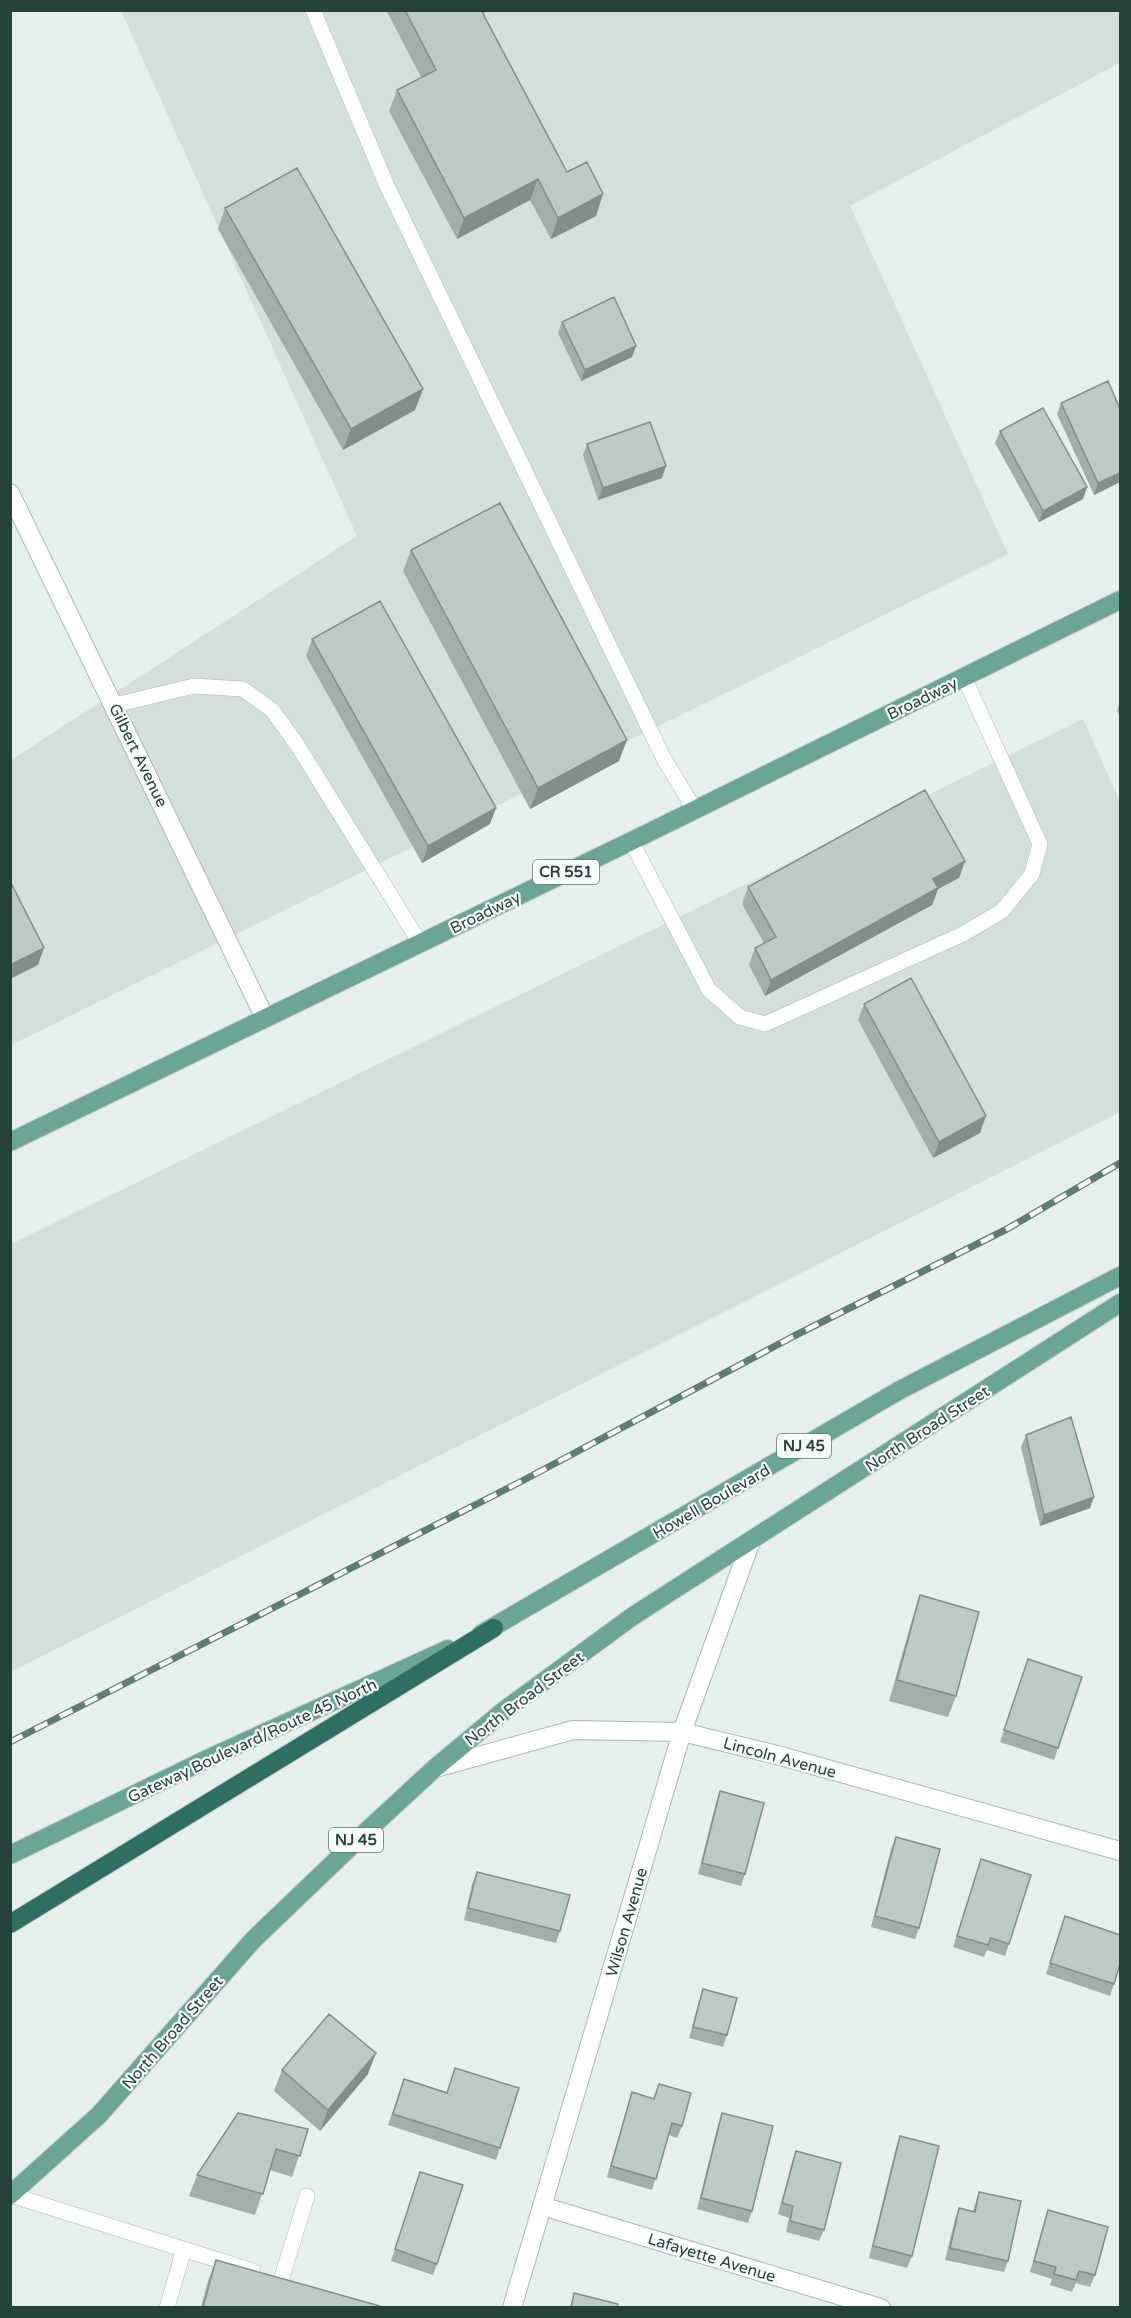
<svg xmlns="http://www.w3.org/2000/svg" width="1131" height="2318" font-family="'Varela Round',sans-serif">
  <rect width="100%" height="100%" fill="#e6efeb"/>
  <path fill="#d4dfda" d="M121,11H1120V63L850,206L1008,554L11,1045V760L357,536Z
    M1083,719L1120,801V1112L11,1672V1244Z"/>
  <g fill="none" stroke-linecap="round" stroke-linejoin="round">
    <g stroke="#a8b8b2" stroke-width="16">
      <path id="lane" d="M313,10L387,186L664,759L695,810
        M115,705L194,686L243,689L272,710L296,743L420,943
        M631,841L709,990L740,1017L765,1024L963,934L1002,911L1032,874L1040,844L964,677
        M11,2195L253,2271
        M281,2280L307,2196
        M167,2308L184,2249"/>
    </g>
    <g stroke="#a8b8b2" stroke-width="20">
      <path id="street" d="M10,493L265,1018
        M435,1768L573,1730L682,1732L777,1755L1120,1851
        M542,2206L881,2308
        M512,2308L682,1732L751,1541"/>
    </g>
    <g stroke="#c2cac8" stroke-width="20">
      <path id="primary" d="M10,1142L650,832L1120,600
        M481,1634L900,1390L1120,1276
        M10,1855L205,1760L448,1649
        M10,2195L99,2115L254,1939L370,1828L435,1768L506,1709L633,1616L1120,1303"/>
    </g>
    <g stroke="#c2cac8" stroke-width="20">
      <path id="highway" d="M10,1924L494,1628"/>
    </g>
    <use href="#lane" stroke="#fff" stroke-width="15"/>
    <use href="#street" stroke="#fff" stroke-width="18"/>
    <use href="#primary" stroke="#6aa596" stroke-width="18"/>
    <use href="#highway" stroke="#2f6f62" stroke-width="18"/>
    <g stroke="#5f7d75" stroke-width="7">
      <path id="rail" d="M10,1742L522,1481L794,1336L1007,1229L1120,1163"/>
    </g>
    <use href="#rail" stroke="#f7fbf9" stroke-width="4.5" stroke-dasharray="14" stroke-linecap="butt"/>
  </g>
  <path fill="#a1aea9" d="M386,10H489L483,14L567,172L596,216L551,239L530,200L457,239L389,111L397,90L421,77Z
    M225,208L423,389L415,410L343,450L218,229Z
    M562,322L636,346L632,357L581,381L558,333Z
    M1061,403L1120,482L1094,495L1057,414Z
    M1000,431L1087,487L1083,499L1039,522L995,443Z
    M587,444L662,478L598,500L583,455Z
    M411,550L619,761L530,809L403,571Z
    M312,639L490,824L422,863L306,656Z
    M1120,701V717L1117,711Z
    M965,861L959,878L938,889L932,905L765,996L749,965L755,948L764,943L742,904L748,887Z
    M864,1004L980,1133L933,1158L858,1020Z
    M1026,1435L1090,1508L1040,1526L1021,1447Z
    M920,1595L956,1696L948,1717L889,1701L913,1616Z
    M1028,1659L1082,1677L1054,1760L1000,1742Z
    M720,1791L745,1874L741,1886L698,1874L716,1803Z
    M896,1837L919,1928L915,1939L871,1927L891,1849Z
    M981,1859L1009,1944L1005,1956L987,1950L984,1957L953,1947Z
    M477,1872L560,1931L556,1943L464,1920L472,1884Z
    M1061,1928L1120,1964L1110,1996L1046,1974Z
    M703,1989L727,2035L723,2047L689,2038L699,2001Z
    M455,2068L500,2148L496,2160L388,2125L404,2079L447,2092Z
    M282,2070L368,2074L320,2131L274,2091Z
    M659,2084L682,2126L677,2138L669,2135L652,2190L607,2177L632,2092L654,2099Z
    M722,2113L752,2211L748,2223L697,2209L718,2125Z
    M308,2129L292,2177L270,2170L255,2215L189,2196L197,2175Z
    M900,2136L912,2256L907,2268L869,2258L896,2148Z
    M796,2151L824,2230L819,2241L786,2232L789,2218L778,2214L792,2162Z
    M416,2183L437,2264L433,2275L391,2261Z
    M979,2192L1008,2261L1004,2272L945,2260L955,2219L959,2208L973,2211Z
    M1048,2210L1095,2275L1090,2287L1076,2283L1072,2292L1050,2285L1052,2279L1030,2272L1044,2222Z
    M216,2260L380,2307H201L208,2281Z"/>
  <path fill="#838d89" d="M538,179L530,200L457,239L464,218Z
    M603,194L596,216L551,239L558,218Z
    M636,346L632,357L581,381L585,370Z
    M423,389L415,410L343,450L351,429Z
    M666,466L662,478L598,500L603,488Z
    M1120,473V482L1094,495L1098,483Z
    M1087,487L1083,499L1039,522L1043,511Z
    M627,740L619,761L530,809L538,788Z
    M496,808L490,824L422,863L428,846Z
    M965,861L959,878L938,889L932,905L765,996L771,980L933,879Z
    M44,948L38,965L10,979V965Z
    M986,1116L980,1133L933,1158L939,1142Z
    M1094,1497L1090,1508L1040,1526L1044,1515Z
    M376,2053L368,2074L320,2131L328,2110Z"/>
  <path fill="#bbcac4" stroke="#838d89" stroke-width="1.5" d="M405,10H481L567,172L587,162L603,194L558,218L538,179L464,218L397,90L436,70Z
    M297,168L423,389L351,429L225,208Z
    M614,297L636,346L585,370L562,322Z
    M1108,381L1120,409V473L1098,483L1061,403Z
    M1043,408L1087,487L1043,511L1000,431Z
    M650,422L666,466L603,488L587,444Z
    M500,503L627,740L538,788L411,550Z
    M380,601L496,808L428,846L312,639Z
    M925,790L965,861L933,879L938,888L771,980L755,948L776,937L748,887Z
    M10,881L44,948L10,965Z
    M911,978L986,1116L939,1142L864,1004Z
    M1071,1417L1094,1497L1044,1515L1026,1435Z
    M920,1595L979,1612L956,1696L897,1680Z
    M1028,1659L1082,1677L1058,1748L1004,1730Z
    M720,1791L764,1803L745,1874L702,1863Z
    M896,1837L940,1849L919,1928L875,1916Z
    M981,1859L1031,1875L1009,1944L991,1938L988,1945L957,1936Z
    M477,1872L570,1895L560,1931L468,1908Z
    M1065,1916L1120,1935V1964L1114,1984L1050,1963Z
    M703,1989L737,1998L727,2035L693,2027Z
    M329,2014L376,2053L328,2110L282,2070Z
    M455,2068L519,2088L500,2148L393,2114L404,2079L447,2093Z
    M659,2084L691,2093L682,2126L672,2123L656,2179L611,2166L632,2092L654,2099Z
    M238,2113L308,2129L300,2156L276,2149L263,2194L197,2175Z
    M722,2113L773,2126L752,2211L701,2198Z
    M900,2136L939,2146L912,2256L873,2246Z
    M796,2151L841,2163L824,2230L790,2221L793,2206L782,2203Z
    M420,2172L463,2185L437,2264L395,2249Z
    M979,2192L1021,2201L1008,2261L950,2248L959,2208L975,2212Z
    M1048,2210L1108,2227L1095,2275L1079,2271L1076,2280L1054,2274L1056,2267L1034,2261Z
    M216,2260L380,2306V2307H203Z
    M574,2293L618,2304L617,2307H571Z"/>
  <g text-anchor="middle" stroke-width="4.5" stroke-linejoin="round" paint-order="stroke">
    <g fill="#f7fbf9" stroke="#637a73" stroke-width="1.5">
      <rect x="533" y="860" width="66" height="24" rx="4.5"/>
      <rect x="777" y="1434" width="54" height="24" rx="4.5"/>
      <rect x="329" y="1828" width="54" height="24" rx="4.5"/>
    </g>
    <g font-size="15" font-weight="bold" fill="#24423a">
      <text x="566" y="877">CR 551</text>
      <text x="804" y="1451">NJ 45</text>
      <text x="356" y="1845">NJ 45</text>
    </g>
    <g font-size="16" fill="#24423a" stroke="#f7fbf9">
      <text transform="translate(922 698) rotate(-26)" y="6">Broadway</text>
      <text transform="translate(139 755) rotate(64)" y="6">Gilbert Avenue</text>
      <text transform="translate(485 912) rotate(-26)" y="6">Broadway</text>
      <text transform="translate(927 1428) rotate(-33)" y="6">North Broad Street</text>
      <text transform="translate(711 1501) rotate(-30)" y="6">Howell Boulevard</text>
      <text transform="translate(524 1698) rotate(-37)" y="6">North Broad Street</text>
      <text transform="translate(252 1740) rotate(-25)" y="6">Gateway Boulevard/Route 45 North</text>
      <text transform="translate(780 1757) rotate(15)" y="6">Lincoln Avenue</text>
      <text transform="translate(626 1922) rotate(-74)" y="6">Wilson Avenue</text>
      <text transform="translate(172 2032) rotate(-49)" y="6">North Broad Street</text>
      <text transform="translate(712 2257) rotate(17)" y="6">Lafayette Avenue</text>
    </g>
  </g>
  <rect width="1131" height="2318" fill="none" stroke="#24423a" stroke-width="24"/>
</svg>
